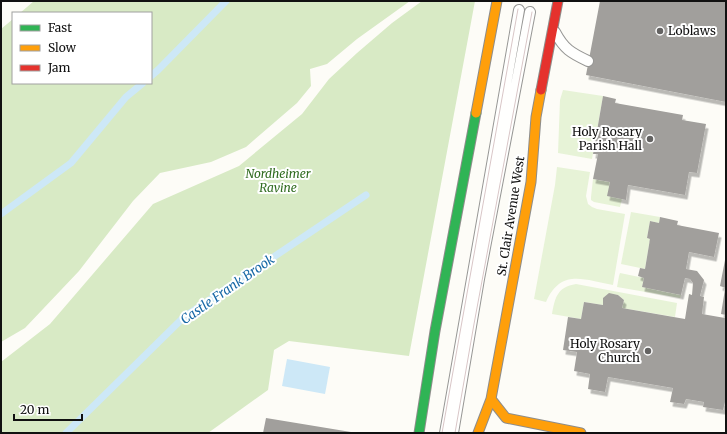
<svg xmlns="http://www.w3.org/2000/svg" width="727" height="434" font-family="Merriweather,serif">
  <defs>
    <filter id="shadow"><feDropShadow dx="2.5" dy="4.5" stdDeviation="0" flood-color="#0004"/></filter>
  </defs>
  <rect width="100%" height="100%" fill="#fdfcf7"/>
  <path fill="#e7f3d7" d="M563,90L603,96L592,159L558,153L560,100Z
    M557,167L590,172L586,196L588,204L592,207L597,209L625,214L613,285C584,280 561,268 546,302L534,299L555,185Z
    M593,179L610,182L608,196L622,199L620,207L594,202L591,200V197Z
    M631,212L660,217L659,223L650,221L647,238L650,239L645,269L621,264Z
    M620,273L644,278L642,287L681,295L680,298L617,287L619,276Z
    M576,284L677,303L675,317L622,308L624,300L618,295L609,294L604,298L603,305L584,302L581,319L552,314C555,298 557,287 576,284Z"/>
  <path fill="#d8eac5" d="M34,1H410L357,39L327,64L310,69L311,86L297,103L246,147L211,162L160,173L133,201L79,271L25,328L1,342V29L13,19V83H151V13H20Z
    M422,1H475L409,356L289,341L274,350L268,390L208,433H1V362L50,324L153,204L239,166L302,114L329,79L357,53L392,23Z"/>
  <path fill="#cde8f7" d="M287,359L330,367L325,394L282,386Z"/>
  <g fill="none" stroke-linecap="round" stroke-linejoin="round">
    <path stroke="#cde8f7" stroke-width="7" d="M151,76L158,70L226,1
      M1,214L71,163L126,97L143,83
      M66,433L184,317L366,195"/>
  </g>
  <path fill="#a19f9c" filter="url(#shadow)" d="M600,1H726V102L586,75Z
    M603,96L616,99L615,103L683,115L682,120L706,124L697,173L689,172L685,195L628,185L626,200L607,196L610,182L593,179L598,154H593Z
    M660,217L678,221L677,225L719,233L714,257L689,252L686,269L697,271L704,280L700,296L704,297L702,314L725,318L726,322V403L725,402L723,410L703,407L704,402L686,399L684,404L670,402L673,388L608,377L605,392L588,389L590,374L574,371L577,352L563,350L568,317L581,319L584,302L603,305V298L609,293L618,295L624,300L622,308L685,319L689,294L692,295L693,283L690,279L685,278L681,295L642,287L644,278L638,276L640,268L645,269L650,239L647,238L650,221L659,223Z
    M725,260H726V288L720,286Z
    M725,289L726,290V315L721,314Z
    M266,418L351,432V433H263Z"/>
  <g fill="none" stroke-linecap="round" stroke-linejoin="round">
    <g stroke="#979795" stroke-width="12">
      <path id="lane" d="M555,32C564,49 571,53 588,61
        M445,433L519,10
        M453,433L479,279L530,12"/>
    </g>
    <g stroke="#8e8d8b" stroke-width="11">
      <path id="fast" d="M419,433L435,331L476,113"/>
    </g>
    <g stroke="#8e8d8b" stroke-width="11">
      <path id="slow" d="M476,113L497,1
        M491,399L506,418L581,433
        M478,433L491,399L531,182L536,117L541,90"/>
    </g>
    <g stroke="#8e8d8b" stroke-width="11">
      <path id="jam" d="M541,90L558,1"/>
    </g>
    <use href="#lane" stroke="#fffffe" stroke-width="10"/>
    <use href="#fast" stroke="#30b455" stroke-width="9"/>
    <use href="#slow" stroke="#ff9f0a" stroke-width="9"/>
    <use href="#jam" stroke="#e5322d" stroke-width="9"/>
    <path stroke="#d9c6c7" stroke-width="1" d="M442,433L518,9
      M455,433L474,324L532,12"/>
  </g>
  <g fill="#646362" stroke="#fff" stroke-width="1.5">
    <circle cx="660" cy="31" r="4"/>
    <circle cx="650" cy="139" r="4"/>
    <circle cx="648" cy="351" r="4"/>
  </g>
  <g text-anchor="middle" stroke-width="4" stroke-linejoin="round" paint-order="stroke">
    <g font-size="12" fill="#111" stroke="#fff" text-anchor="end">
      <text x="668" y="35" text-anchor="start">Loblaws</text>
      <text x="642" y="136">Holy Rosary<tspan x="642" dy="14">Parish Hall</tspan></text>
      <text x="640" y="348">Holy Rosary<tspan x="640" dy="14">Church</tspan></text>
    </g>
    <g font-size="12" font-style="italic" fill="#2f6b1f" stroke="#fff">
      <text x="278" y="178">Nordheimer<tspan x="278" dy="14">Ravine</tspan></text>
    </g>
    <g font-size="12" fill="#111" stroke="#fff">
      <text transform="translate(511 216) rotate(-81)" y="4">St. Clair Avenue West</text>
    </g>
    <g font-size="13" font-style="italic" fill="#1768a6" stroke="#fff">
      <text transform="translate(227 289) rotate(-35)" y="5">Castle Frank Brook</text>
    </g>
  </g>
  <rect width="727" height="434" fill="none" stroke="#111111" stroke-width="4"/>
  <rect x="12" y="12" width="140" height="72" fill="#ffffff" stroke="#a0a0a0"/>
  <rect x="20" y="25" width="20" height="6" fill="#30b455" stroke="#a0a0a0"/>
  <text x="48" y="32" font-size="12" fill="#111111">Fast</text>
  <rect x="20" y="45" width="20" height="6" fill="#ff9f0a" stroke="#a0a0a0"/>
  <text x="48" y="52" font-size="12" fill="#111111">Slow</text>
  <rect x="20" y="65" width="20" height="6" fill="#e5322d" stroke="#a0a0a0"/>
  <text x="48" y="72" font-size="12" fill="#111111">Jam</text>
  <path d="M14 414v6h68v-6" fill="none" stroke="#111111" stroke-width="2"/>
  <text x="20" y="414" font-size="12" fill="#111111" stroke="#ffffff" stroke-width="3" paint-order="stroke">20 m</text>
</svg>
